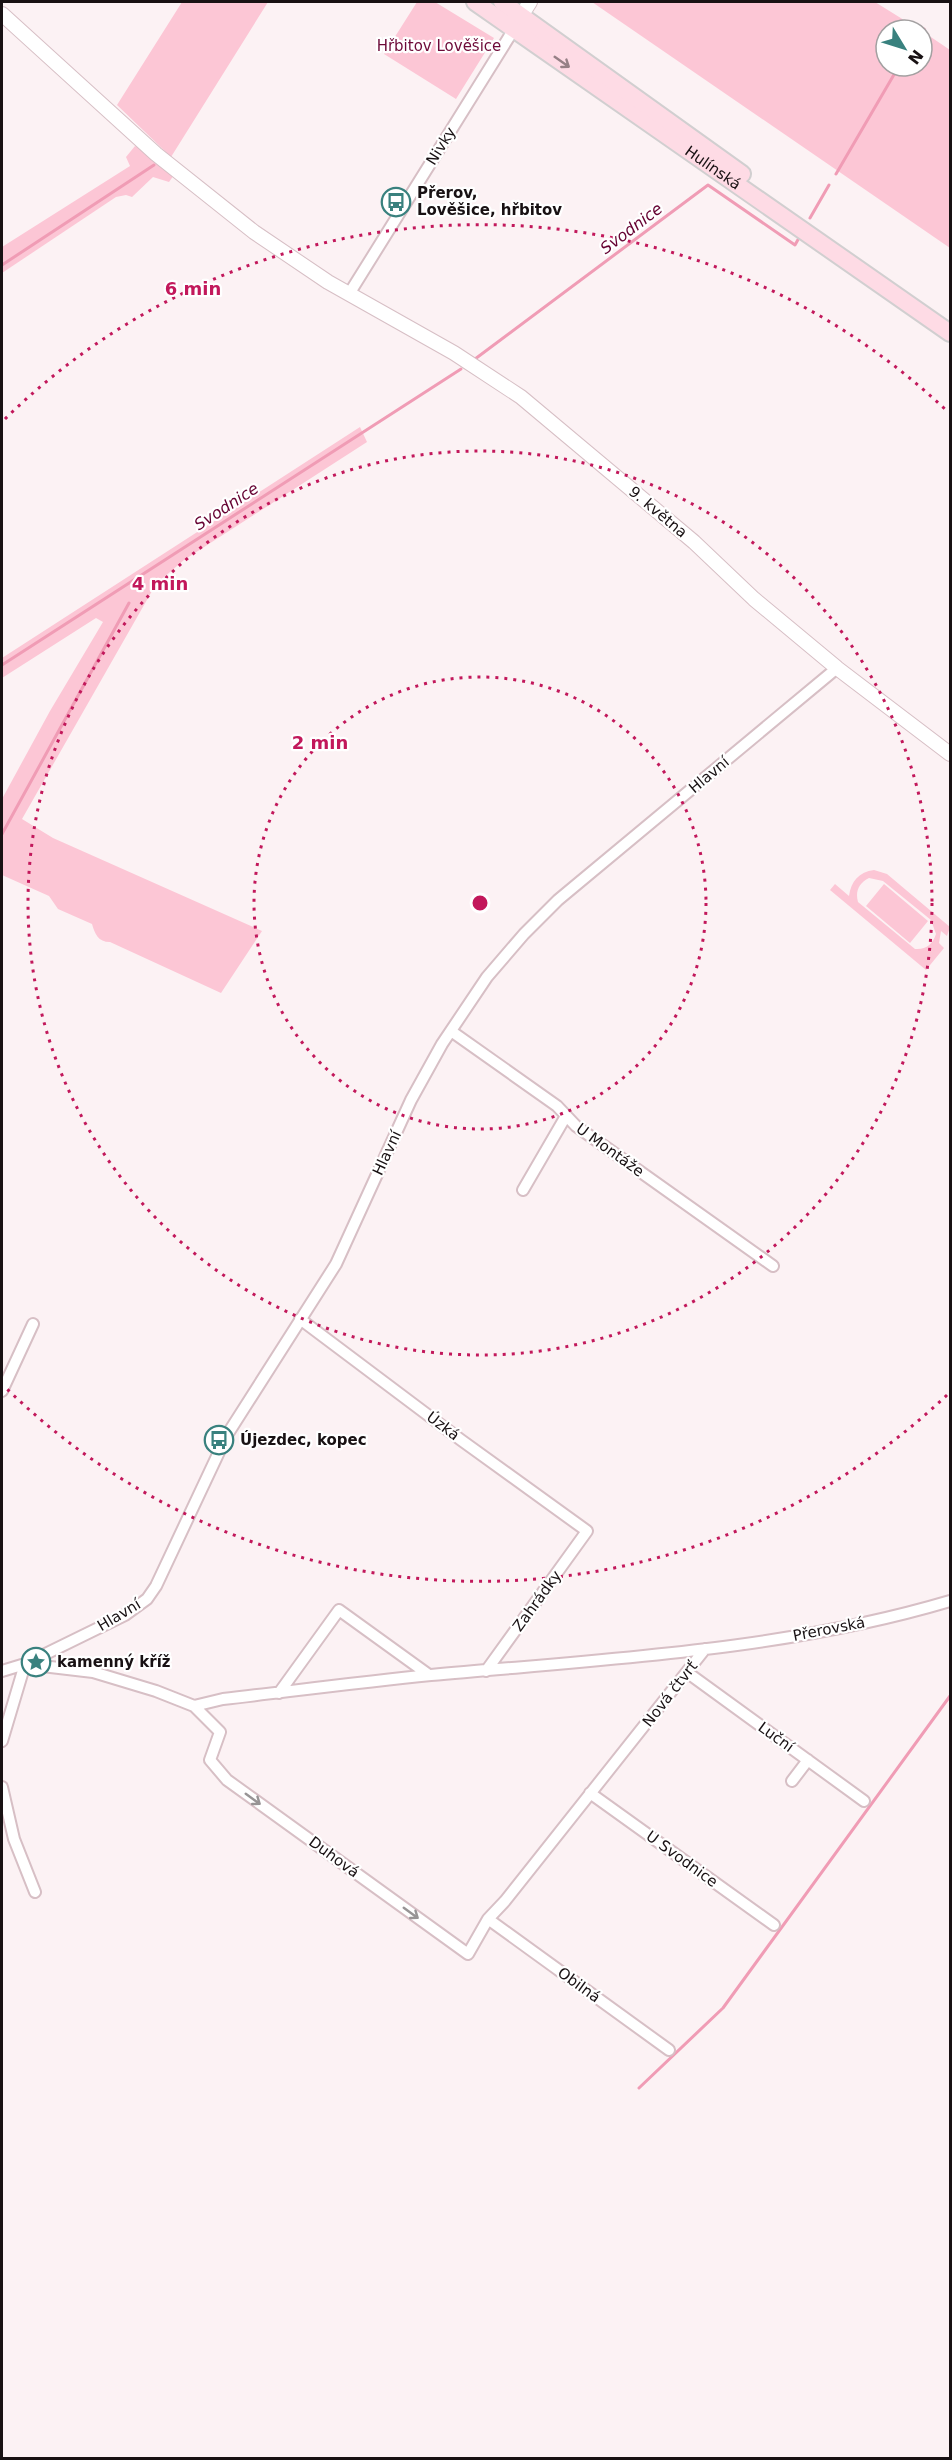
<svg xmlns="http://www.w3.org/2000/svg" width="952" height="2460" font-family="'DejaVu Sans',sans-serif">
  <rect width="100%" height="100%" fill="#fcf2f4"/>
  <path fill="#fcc6d5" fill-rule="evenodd" d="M182,2H268L171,157L117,105Z
    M417,2H435L494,38L456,99L384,54Z
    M592,2H875L920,30H886V66H922V31L950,50V248Z
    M135,146L146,151L174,175L169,182L153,177L132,197L126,195L116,197L2,273V247L130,166L126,157Z
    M360,427L367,442L184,560L156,584L22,819L53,838L262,931L221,993L110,942C98,942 95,934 92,924L58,909L49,896L2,875V799L50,711L103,622L96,618L2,678V658Z
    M874,870L887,874L950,927L947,936L941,931L939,943L944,948L926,970L830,890L835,884L849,896C851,881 859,872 874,870ZM869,878L883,881L931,920L936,934C933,944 926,950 915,949L858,902C855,891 859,883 869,878Z
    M884,884L928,921L910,943L866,906Z"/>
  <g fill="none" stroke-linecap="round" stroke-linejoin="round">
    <path stroke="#f09cb5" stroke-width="3" d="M922,32L924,29
      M836,174L899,66
      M810,218L829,185
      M2,265L154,165
      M475,359L708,185L795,245L800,236
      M2,665L461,369
      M2,834L129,603
      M639,2088L723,2008L950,1696"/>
    <g stroke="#d7bfc5" stroke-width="14">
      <path id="minor" d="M349,294L514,29
        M451,1031L557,1106L576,1126L773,1266
        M523,1190L566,1116
        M300,1319L461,1440L587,1531L486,1671
        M2,1391L33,1324
        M2,1671L25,1664L125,1615L147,1599L156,1586L227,1435L336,1264L411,1100L442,1044L487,977L524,934L558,900L837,668
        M688,1673L864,1801
        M279,1693L339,1610L429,1675
        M194,1706L223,1699C292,1691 361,1682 431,1675C605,1659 782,1651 950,1601
        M2,1741L25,1664L93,1672L156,1691L194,1706L220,1732L210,1760L227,1780L468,1954L488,1919L505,1901L705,1649
        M792,1781L808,1760
        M2,1787L14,1839L35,1892
        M590,1793L774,1925
        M488,1919L669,2050"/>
    </g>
    <g stroke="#d7bfc5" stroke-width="16">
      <path id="tertiary" d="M2,14L156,154L254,232L328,282L454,353L521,397L694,542L754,599L837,668L950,754
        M516,24L530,2"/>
    </g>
    <g stroke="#d1cfd0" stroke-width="20">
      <g id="primary">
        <path id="s1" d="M475,2L950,333"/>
        <path d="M502,2L742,174"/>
      </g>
    </g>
    <use href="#minor" stroke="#fff" stroke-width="10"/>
    <use href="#tertiary" stroke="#fff" stroke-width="14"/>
    <use href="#primary" stroke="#fedbe5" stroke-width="16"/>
  </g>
  <defs><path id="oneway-shaft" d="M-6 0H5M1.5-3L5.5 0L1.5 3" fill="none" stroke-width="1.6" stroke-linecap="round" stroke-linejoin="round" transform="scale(1.5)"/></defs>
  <use stroke="#968086" href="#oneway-shaft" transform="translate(562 62) rotate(35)"/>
  <g stroke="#979495">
    <use href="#oneway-shaft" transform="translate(253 1799) rotate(36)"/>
    <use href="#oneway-shaft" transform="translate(411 1913) rotate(36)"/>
  </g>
  <g fill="none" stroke="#c2185b" stroke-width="3" stroke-dasharray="3 6">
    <circle cx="480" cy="903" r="226"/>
    <circle cx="480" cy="903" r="452"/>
    <path d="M947 1395A678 678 0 0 1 5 1387M5 419A678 678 0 0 1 947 411"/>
  </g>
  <defs>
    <g id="bus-ring" transform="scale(1.5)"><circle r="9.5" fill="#fff" stroke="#39817e" stroke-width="1.5"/><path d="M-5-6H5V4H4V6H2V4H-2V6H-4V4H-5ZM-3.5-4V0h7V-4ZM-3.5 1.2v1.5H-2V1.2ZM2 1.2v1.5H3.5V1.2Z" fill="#39817e"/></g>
    <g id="sight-ring" transform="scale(1.5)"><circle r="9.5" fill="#fff" stroke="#39817e" stroke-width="1.5"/><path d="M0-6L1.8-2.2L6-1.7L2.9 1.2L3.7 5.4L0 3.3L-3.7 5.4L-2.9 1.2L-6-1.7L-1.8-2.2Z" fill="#39817e"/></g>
  </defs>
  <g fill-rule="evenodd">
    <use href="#bus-ring" x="396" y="202"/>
    <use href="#bus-ring" x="219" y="1440"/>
    <use href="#sight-ring" x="36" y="1662"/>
  </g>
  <g text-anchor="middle" stroke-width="4.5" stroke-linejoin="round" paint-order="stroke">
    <g font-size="15" fill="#6d0a38" stroke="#fff">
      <text x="439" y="51">Hřbitov Lověšice</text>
    </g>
    <g font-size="15" fill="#181113" stroke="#fff">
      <text transform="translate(441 146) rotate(-58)" y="5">Nivky</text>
      <text dy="5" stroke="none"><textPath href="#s1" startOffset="290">Hulínská</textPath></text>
      <text transform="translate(658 512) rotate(40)" y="5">9. května</text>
      <text transform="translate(709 775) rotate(-40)" y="5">Hlavní</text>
      <text transform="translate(610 1150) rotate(36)" y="5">U Montáže</text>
      <text transform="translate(387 1153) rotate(-65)" y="5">Hlavní</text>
      <text transform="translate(443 1426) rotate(37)" y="5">Úzká</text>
      <text transform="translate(537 1601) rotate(-54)" y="5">Zahrádky</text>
      <text transform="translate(119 1615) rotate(-31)" y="5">Hlavní</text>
      <text transform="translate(829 1629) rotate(-11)" y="5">Přerovská</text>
      <text transform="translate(670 1694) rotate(-52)" y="5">Nová čtvrť</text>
      <text transform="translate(776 1737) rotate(36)" y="5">Luční</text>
      <text transform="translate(334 1857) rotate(36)" y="5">Duhová</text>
      <text transform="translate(682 1859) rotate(36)" y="5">U Svodnice</text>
      <text transform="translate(579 1985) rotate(36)" y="5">Obilná</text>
    </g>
    <g font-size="15" font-weight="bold" fill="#181113" stroke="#fff" text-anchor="start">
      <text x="417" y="198">Přerov,<tspan x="417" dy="17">Lověšice, hřbitov</tspan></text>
      <text x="240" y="1445">Újezdec, kopec</text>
      <text x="57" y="1667">kamenný kříž</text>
    </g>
    <g font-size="16" font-style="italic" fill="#650031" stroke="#fff">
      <text transform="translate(631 228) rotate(-37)" y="6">Svodnice</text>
      <text transform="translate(226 506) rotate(-33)" y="6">Svodnice</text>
    </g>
  </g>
  <circle cx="480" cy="903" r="9" fill="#c2185b" stroke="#fff" stroke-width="3"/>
  <g font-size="18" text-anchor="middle" font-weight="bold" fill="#c2185b" stroke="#fff" stroke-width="4.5" stroke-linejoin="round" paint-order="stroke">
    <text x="193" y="295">6 min</text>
    <text x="160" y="590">4 min</text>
    <text x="320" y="749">2 min</text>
  </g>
  <rect width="952" height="2460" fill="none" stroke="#181113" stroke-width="6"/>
  <g transform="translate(904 48) rotate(128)"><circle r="28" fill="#ffffff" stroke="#a3a0a1" stroke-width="1.5"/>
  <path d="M0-4.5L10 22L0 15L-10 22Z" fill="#39817e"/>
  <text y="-9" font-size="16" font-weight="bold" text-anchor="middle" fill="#181113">N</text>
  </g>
</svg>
